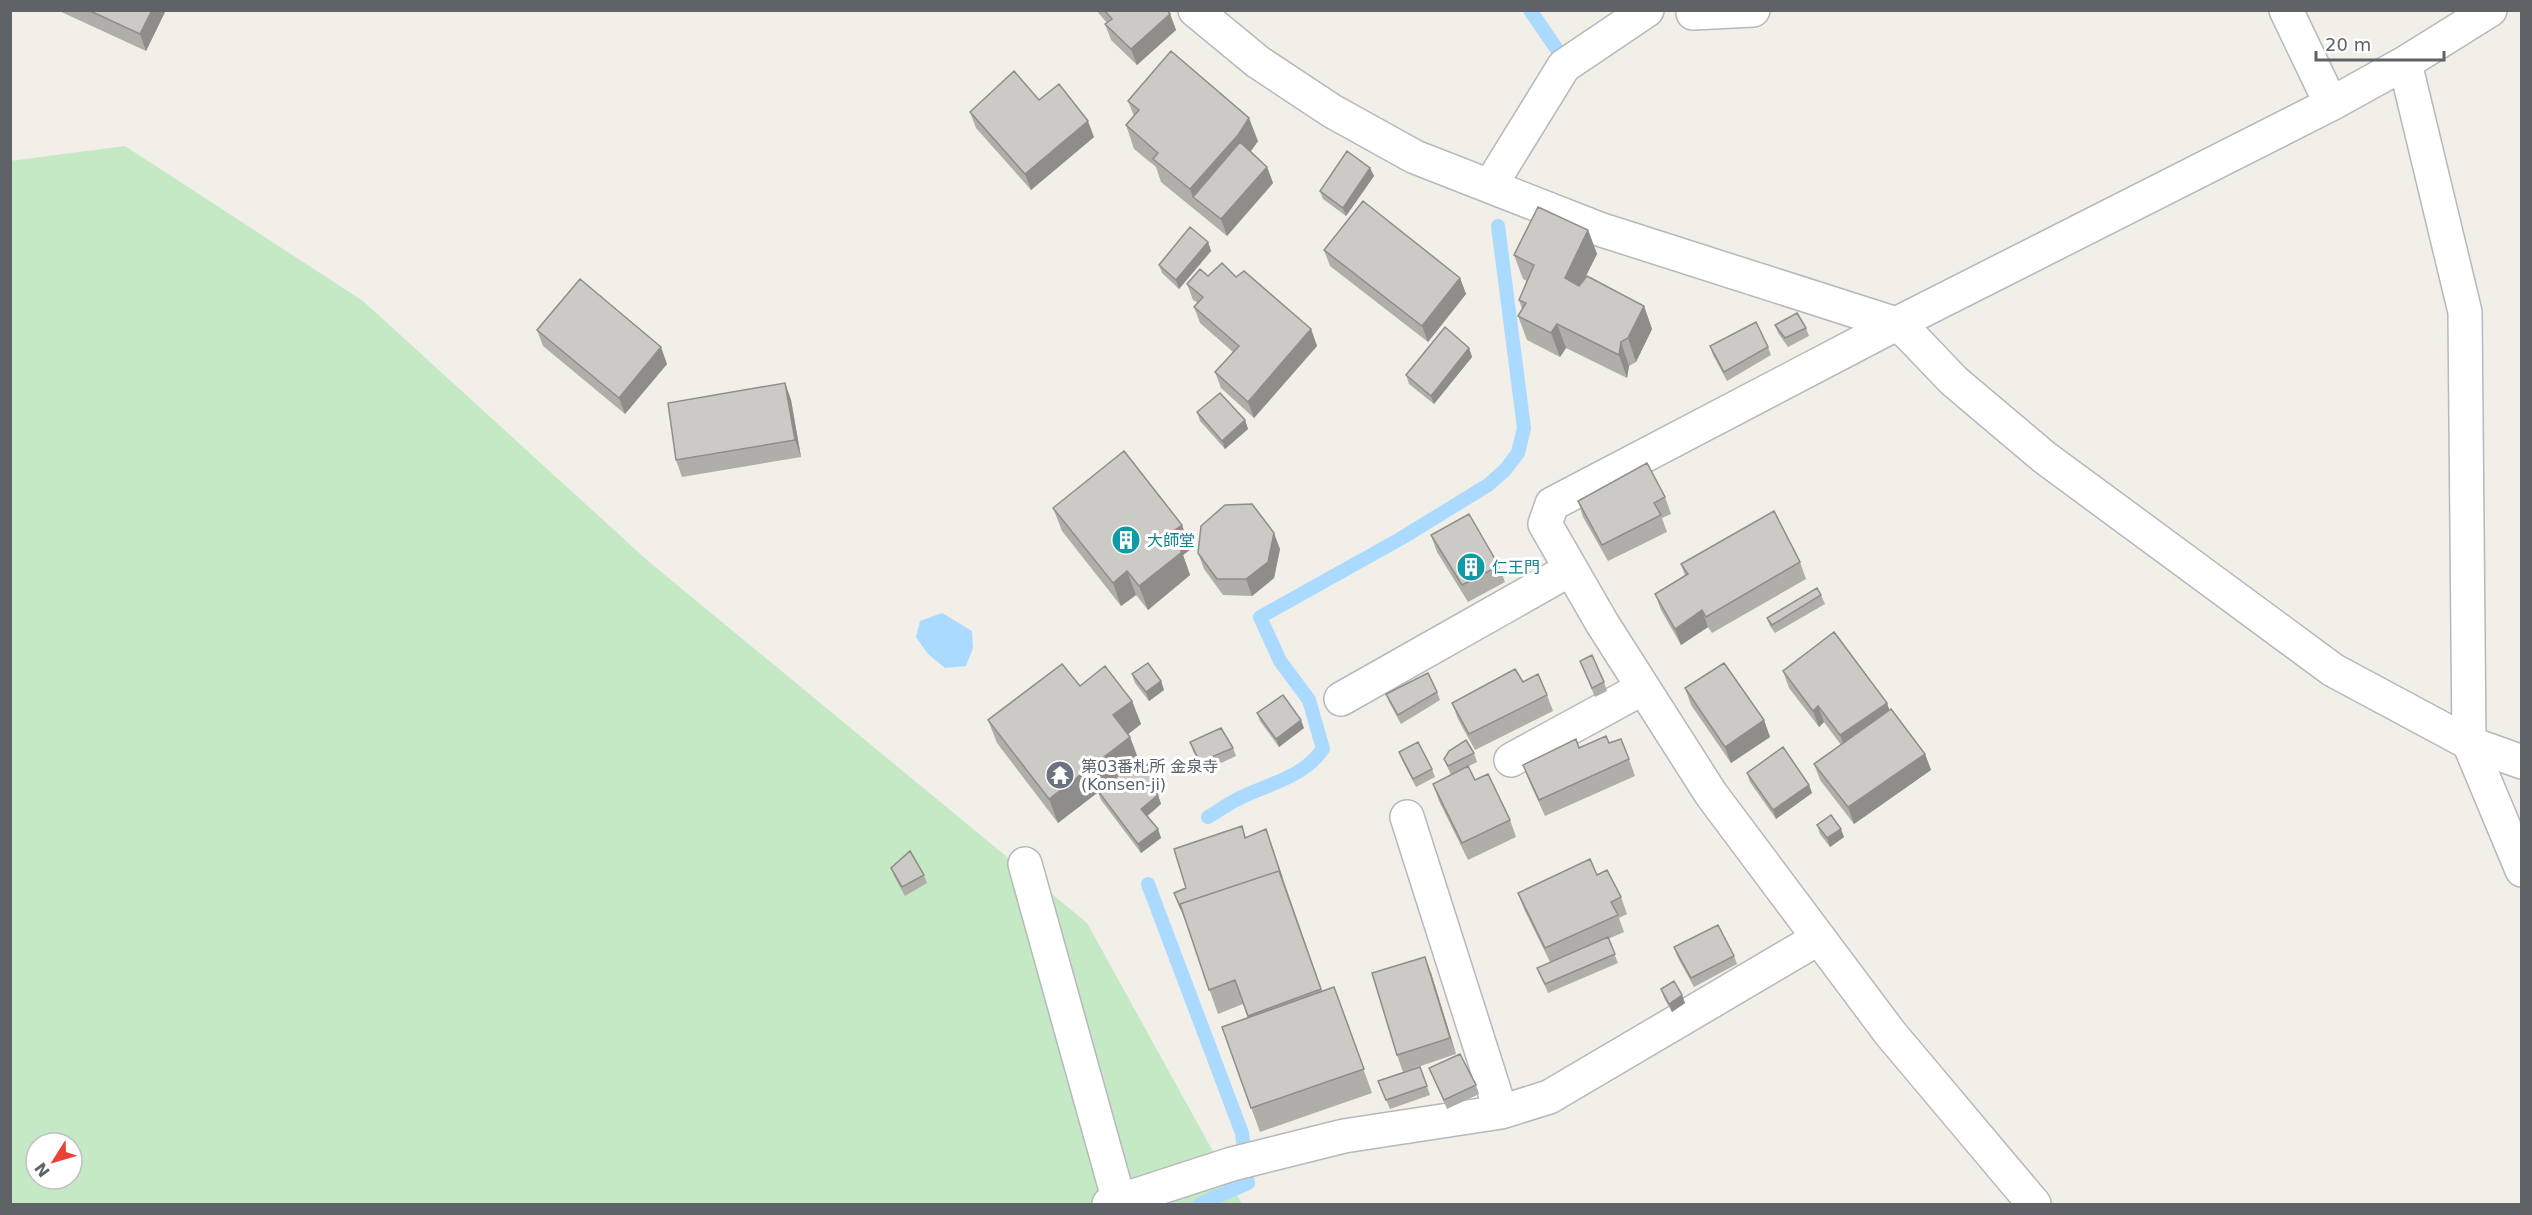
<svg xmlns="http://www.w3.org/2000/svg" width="2532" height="1215" font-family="'DejaVu Sans','Noto Sans JP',sans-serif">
  <rect width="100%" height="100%" fill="#f1efe8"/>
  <path fill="#c5e8c5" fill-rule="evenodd" d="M125,146L363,301L648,561L1087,923L1242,1204H11L10,161ZM36,1143H72V1179H36Z"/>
  <path fill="#aadaff" d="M942,613L972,631L973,648L966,666L945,668L928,654L916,637L920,621Z"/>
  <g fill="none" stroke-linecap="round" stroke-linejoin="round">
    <path stroke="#aadaff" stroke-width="14" d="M1530,10L1556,48
      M1208,817C1217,812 1226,805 1236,800C1266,784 1302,779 1323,749L1309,700L1280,661L1260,617L1400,539L1488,485L1505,470L1518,453L1524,428L1498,226
      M1148,884L1242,1133L1248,1183L1200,1204"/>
    <g stroke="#b5b8bc" stroke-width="36">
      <path id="minor" d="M1195,10L1258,62L1332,111L1415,157L1602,230L1896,324L1909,334L1954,381L2044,457L2333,670L2469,743L2522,762
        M1693,10V13L1753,10
        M2286,10L2331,104
        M2405,63L2465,312L2469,743L2522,870
        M1490,186L1564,66L1647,10
        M1341,699L1571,569
        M1511,760L1643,688
        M1407,817L1501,1112
        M1025,864L1119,1201
        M1109,1204L1232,1164L1344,1136L1501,1112L1549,1097L1819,938
        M2034,1204L1890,1033L1711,794L1602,623L1545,524L1552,504L1896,324L2331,104L2405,63L2490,10"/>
    </g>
    <use href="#minor" stroke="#fff" stroke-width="33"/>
  </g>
  <path fill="#afaea9" d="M57,10H166L146,51Z
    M1096,10H1167L1170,14L1176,30L1137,65L1111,40L1105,24L1107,23Z
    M1039,100L1094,137L1031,190L976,128L970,112Z
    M1128,101L1258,141L1251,151L1267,167L1273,183L1227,236L1161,182L1156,167L1134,149L1126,125L1134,116Z
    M1370,168L1374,176L1346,216L1323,199L1320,191Z
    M1588,230L1597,254L1584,279L1644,306L1652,329L1636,362L1629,366L1627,378L1566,348L1560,357L1527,340L1518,316L1522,309L1519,300L1527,281L1523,279L1514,255Z
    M1208,242L1211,251L1179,289L1162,273L1159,265Z
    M1324,250L1460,278L1466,294L1428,342L1330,266Z
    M1208,276L1236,277L1311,329L1317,346L1254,418L1221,388L1215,372L1233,352L1200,323L1194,307L1198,303L1193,300L1187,284Z
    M1775,325L1806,328L1809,336L1788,347L1778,333Z
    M537,330L667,364L625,414L543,346Z
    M1710,346L1768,347L1771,355L1727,381L1713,355Z
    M1469,348L1472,357L1434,404L1409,384L1406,375Z
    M785,383L791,400L801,457L682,477L676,460Z
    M1197,412L1245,420L1248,429L1225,449L1200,421Z
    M1665,497L1671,514L1662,518L1667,532L1608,561L1583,517L1578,501Z
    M1053,508L1191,549L1183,555L1190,575L1148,610L1136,595L1121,606L1062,531Z
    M1431,535L1499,566L1505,582L1468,602L1437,552Z
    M1280,549L1274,578L1252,596L1223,595L1204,569L1198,553Z
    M1800,562L1806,579L1712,633L1708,627L1681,645L1661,610L1655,594L1685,576L1681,564Z
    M1821,595L1825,604L1775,633L1770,626L1767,618Z
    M1580,661L1604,682L1607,691L1595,697Z
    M1783,671L1887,703L1889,710L1925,754L1931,770L1854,824L1820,780L1814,764L1841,745L1824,722L1819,727L1789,688Z
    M1132,674L1161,681L1164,690L1149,701L1135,683Z
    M1523,682L1547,695L1553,711L1475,750L1458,719L1452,703Z
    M1080,686L1132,701L1141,724L1128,734L1130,737L1139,761L1131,766L1136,773L1158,780L1161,788L1155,792L1158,795L1161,804L1147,816L1158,829L1161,838L1141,853L1101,800L1098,792L1058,823L997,743L988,720Z
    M1685,688L1764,720L1770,737L1731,763L1691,705Z
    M1437,692L1440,700L1401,724L1389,702L1386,694Z
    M1257,713L1304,728L1279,747L1260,721Z
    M1190,742L1233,748L1236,756L1204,771L1193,751Z
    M1609,743L1629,759L1635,776L1545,816L1529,781L1523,765L1579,748Z
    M1399,752L1432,769L1435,777L1416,787L1402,760Z
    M1474,753L1477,762L1451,775L1444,759Z
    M1747,773L1809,785L1812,793L1776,819L1750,782Z
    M1475,780L1510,820L1516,837L1468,860L1439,801L1433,784Z
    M1817,825L1844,837L1830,847L1820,834Z
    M1242,826L1246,838L1266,829L1322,991L1334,987L1372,1093L1260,1132L1222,1027L1248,1018L1243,1004L1218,1014L1186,923L1174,893L1186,888Z
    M891,868L924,875L927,883L905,896L894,876Z
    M1597,875L1621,897L1627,914L1619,918L1624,932L1608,939L1618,963L1548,993L1537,968L1550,962L1524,909L1518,893Z
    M1674,947L1734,956L1737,964L1694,987L1677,956Z
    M1431,973L1456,1054L1403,1072L1397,1055Z
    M1661,989L1682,995L1685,1003L1672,1012L1664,998Z
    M1420,1067L1430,1095L1390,1109L1378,1081Z
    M1429,1068L1476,1085L1479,1094L1447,1109Z"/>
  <path fill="#8f8d8a" d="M152,10H166L146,51L140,34Z
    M1170,14L1176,30L1137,65L1131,49Z
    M1249,118L1258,141L1246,158L1193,197L1199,213L1190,189Z
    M1088,121L1094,137L1031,190L1025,174Z
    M1267,167L1273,183L1227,236L1221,219Z
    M1370,168L1374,176L1346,216L1343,208Z
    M1588,230L1597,254L1573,302L1565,278Z
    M1208,242L1211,251L1179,289L1176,280Z
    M1460,278L1466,294L1428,342L1422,326Z
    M1644,306L1652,329L1636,362L1628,338Z
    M1557,324L1566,348L1560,357L1551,333Z
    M1311,329L1317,346L1254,418L1248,402Z
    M1621,342L1629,366L1627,378L1619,355Z
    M661,347L667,364L625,414L619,398Z
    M1469,348L1472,357L1434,404L1431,396Z
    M785,383L791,400L801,457L795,440Z
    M1245,420L1248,429L1225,449L1222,441Z
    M1182,525L1191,549L1183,555L1190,575L1148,610L1139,586L1168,535Z
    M1274,533L1280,549L1274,578L1252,596L1246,579Z
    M1127,571L1136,595L1121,606L1113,583Z
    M1702,610L1708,627L1681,645L1675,629Z
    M1161,681L1164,690L1149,701L1146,692Z
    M1132,701L1141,724L1122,739L1113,715Z
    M1887,703L1893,720L1846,751L1840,735Z
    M1818,706L1824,722L1819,727L1813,711Z
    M1301,720L1304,728L1279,747L1276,739Z
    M1764,720L1770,737L1731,763L1725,747Z
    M1130,737L1139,761L1058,823L1049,799Z
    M1925,754L1931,770L1854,824L1848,807Z
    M1158,780L1161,788L1153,793L1150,785Z
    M1809,785L1812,793L1776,819L1773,810Z
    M1158,795L1161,804L1145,818L1141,809Z
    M1158,829L1161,838L1141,853L1138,844Z
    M1841,829L1844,837L1830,847L1827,838Z
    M1425,957L1431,973L1456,1054L1450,1038Z
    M1682,995L1685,1003L1672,1012L1669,1004Z"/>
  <path fill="#cccac5" stroke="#8f8d8a" stroke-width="1.5" d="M88,10H152L140,34Z
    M1104,10H1167L1170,14L1131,49L1105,24L1112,19Z
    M1171,51L1249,118L1238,135L1190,189L1153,159L1158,153L1126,125L1139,110L1128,101Z
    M1014,71L1039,100L1059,84L1088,121L1025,174L970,112Z
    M1240,142L1267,167L1221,219L1193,197Z
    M1347,151L1370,168L1343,208L1320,191Z
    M1363,201L1460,278L1422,326L1324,250Z
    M1538,207L1588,230L1565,278L1579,286L1587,276L1644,306L1628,338L1621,342L1619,355L1557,324L1551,333L1518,316L1526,303L1519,300L1534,265L1514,255Z
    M1190,227L1208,242L1176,280L1159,265Z
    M1222,263L1236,277L1244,271L1311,329L1248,402L1215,372L1239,346L1194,307L1203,297L1187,284L1200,269L1208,276Z
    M580,279L661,347L619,398L537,330Z
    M1797,313L1806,328L1785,338L1775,325Z
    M1756,322L1768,347L1724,372L1710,346Z
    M1445,327L1469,348L1431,396L1406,375Z
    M785,383L795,440L676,460L668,403Z
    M1220,393L1245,420L1222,441L1197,412Z
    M1124,451L1182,525L1168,535L1182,552L1139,586L1127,571L1113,583L1053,508Z
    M1647,463L1665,497L1654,503L1661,515L1602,545L1578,501Z
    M1252,504L1274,533L1268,562L1246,579H1217L1198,553L1201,526L1225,505Z
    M1774,511L1800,562L1706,617L1702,610L1675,629L1655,594L1688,574L1681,564Z
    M1469,514L1499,566L1462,585L1431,535Z
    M1817,588L1821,595L1772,625L1767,618Z
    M1834,632L1887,703L1840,735L1818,706L1813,711L1783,671Z
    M1592,655L1604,682L1592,688L1580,661Z
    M1148,663L1161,681L1146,692L1132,674Z
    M1724,663L1764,720L1725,747L1685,688Z
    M1062,664L1080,686L1105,666L1132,701L1113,715L1130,737L1049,799L988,720Z
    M1515,669L1523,682L1538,674L1547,695L1469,734L1452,703Z
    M1428,673L1437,692L1398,715L1386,694Z
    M1283,695L1301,720L1276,739L1257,713Z
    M1891,709L1925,754L1848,807L1814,764Z
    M1221,728L1233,748L1200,762L1190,742Z
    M1606,736L1609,743L1621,739L1629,759L1539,800L1523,765L1576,739L1579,748Z
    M1466,740L1474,753L1448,766L1444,759L1449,751Z
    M1418,742L1432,769L1413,779L1399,752Z
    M1783,747L1809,785L1773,810L1747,773Z
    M1148,764L1158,780L1150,785L1158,795L1141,809L1158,829L1138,844L1098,791L1131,766L1136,773Z
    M1468,766L1475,780L1488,774L1510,820L1462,843L1433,784Z
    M1831,815L1841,829L1827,838L1817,825Z
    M1242,826L1245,838L1266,829L1282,878L1279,871L1180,904L1181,909L1174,893L1186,888L1174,849Z
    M910,851L924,875L902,887L891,868Z
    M1590,859L1597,875L1607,870L1621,897L1611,902L1618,915L1545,948L1518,893Z
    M1279,871L1321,989L1248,1016L1235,980L1209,990L1180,904Z
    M1718,925L1734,956L1691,978L1674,947Z
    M1608,937L1615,954L1545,984L1537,968Z
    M1425,957L1450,1038L1397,1055L1372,973Z
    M1674,981L1682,995L1669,1004L1661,989Z
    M1334,987L1364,1069L1251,1108L1222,1027Z
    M1460,1054L1476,1085L1444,1100L1429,1068Z
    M1420,1067L1427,1086L1386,1100L1378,1081Z"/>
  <defs>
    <g id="building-disc" transform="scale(1.5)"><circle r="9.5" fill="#0f9aa8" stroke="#fff"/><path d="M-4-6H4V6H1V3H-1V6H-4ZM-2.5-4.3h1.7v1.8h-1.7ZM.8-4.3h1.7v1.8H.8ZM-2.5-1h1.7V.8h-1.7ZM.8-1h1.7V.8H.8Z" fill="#fff"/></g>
    <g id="temple-disc" transform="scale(1.5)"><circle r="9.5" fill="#6b7280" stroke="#fff"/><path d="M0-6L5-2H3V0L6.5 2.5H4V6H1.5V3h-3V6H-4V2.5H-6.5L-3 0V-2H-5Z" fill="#fff"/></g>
  </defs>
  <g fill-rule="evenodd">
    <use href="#building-disc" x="1126" y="540"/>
    <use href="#building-disc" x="1471" y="567"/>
    <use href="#temple-disc" x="1060" y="775"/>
  </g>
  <g text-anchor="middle" stroke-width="6" stroke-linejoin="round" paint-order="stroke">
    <g font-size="16" fill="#0d838f" stroke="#fff" text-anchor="start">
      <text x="1147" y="546">大師堂</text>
      <text x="1492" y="573">仁王門</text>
    </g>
    <g font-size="16" fill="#5b616d" stroke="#fff" text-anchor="start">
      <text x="1081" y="772">第03番札所 金泉寺<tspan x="1081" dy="18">(Konsen-ji)</tspan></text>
    </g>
  </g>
  <rect width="2532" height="1215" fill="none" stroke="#5f6368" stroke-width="24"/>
  <g transform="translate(54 1161) rotate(233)"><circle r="28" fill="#ffffff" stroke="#bfc1c3" stroke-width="1.5"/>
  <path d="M0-4.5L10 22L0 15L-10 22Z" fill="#ea4335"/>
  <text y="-9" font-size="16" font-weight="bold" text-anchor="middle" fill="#5f6368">N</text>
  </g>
  <path d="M2316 51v9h128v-9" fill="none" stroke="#5f6368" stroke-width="3"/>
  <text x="2325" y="51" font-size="18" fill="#5f6368" stroke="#ffffff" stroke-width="4.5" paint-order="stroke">20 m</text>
</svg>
